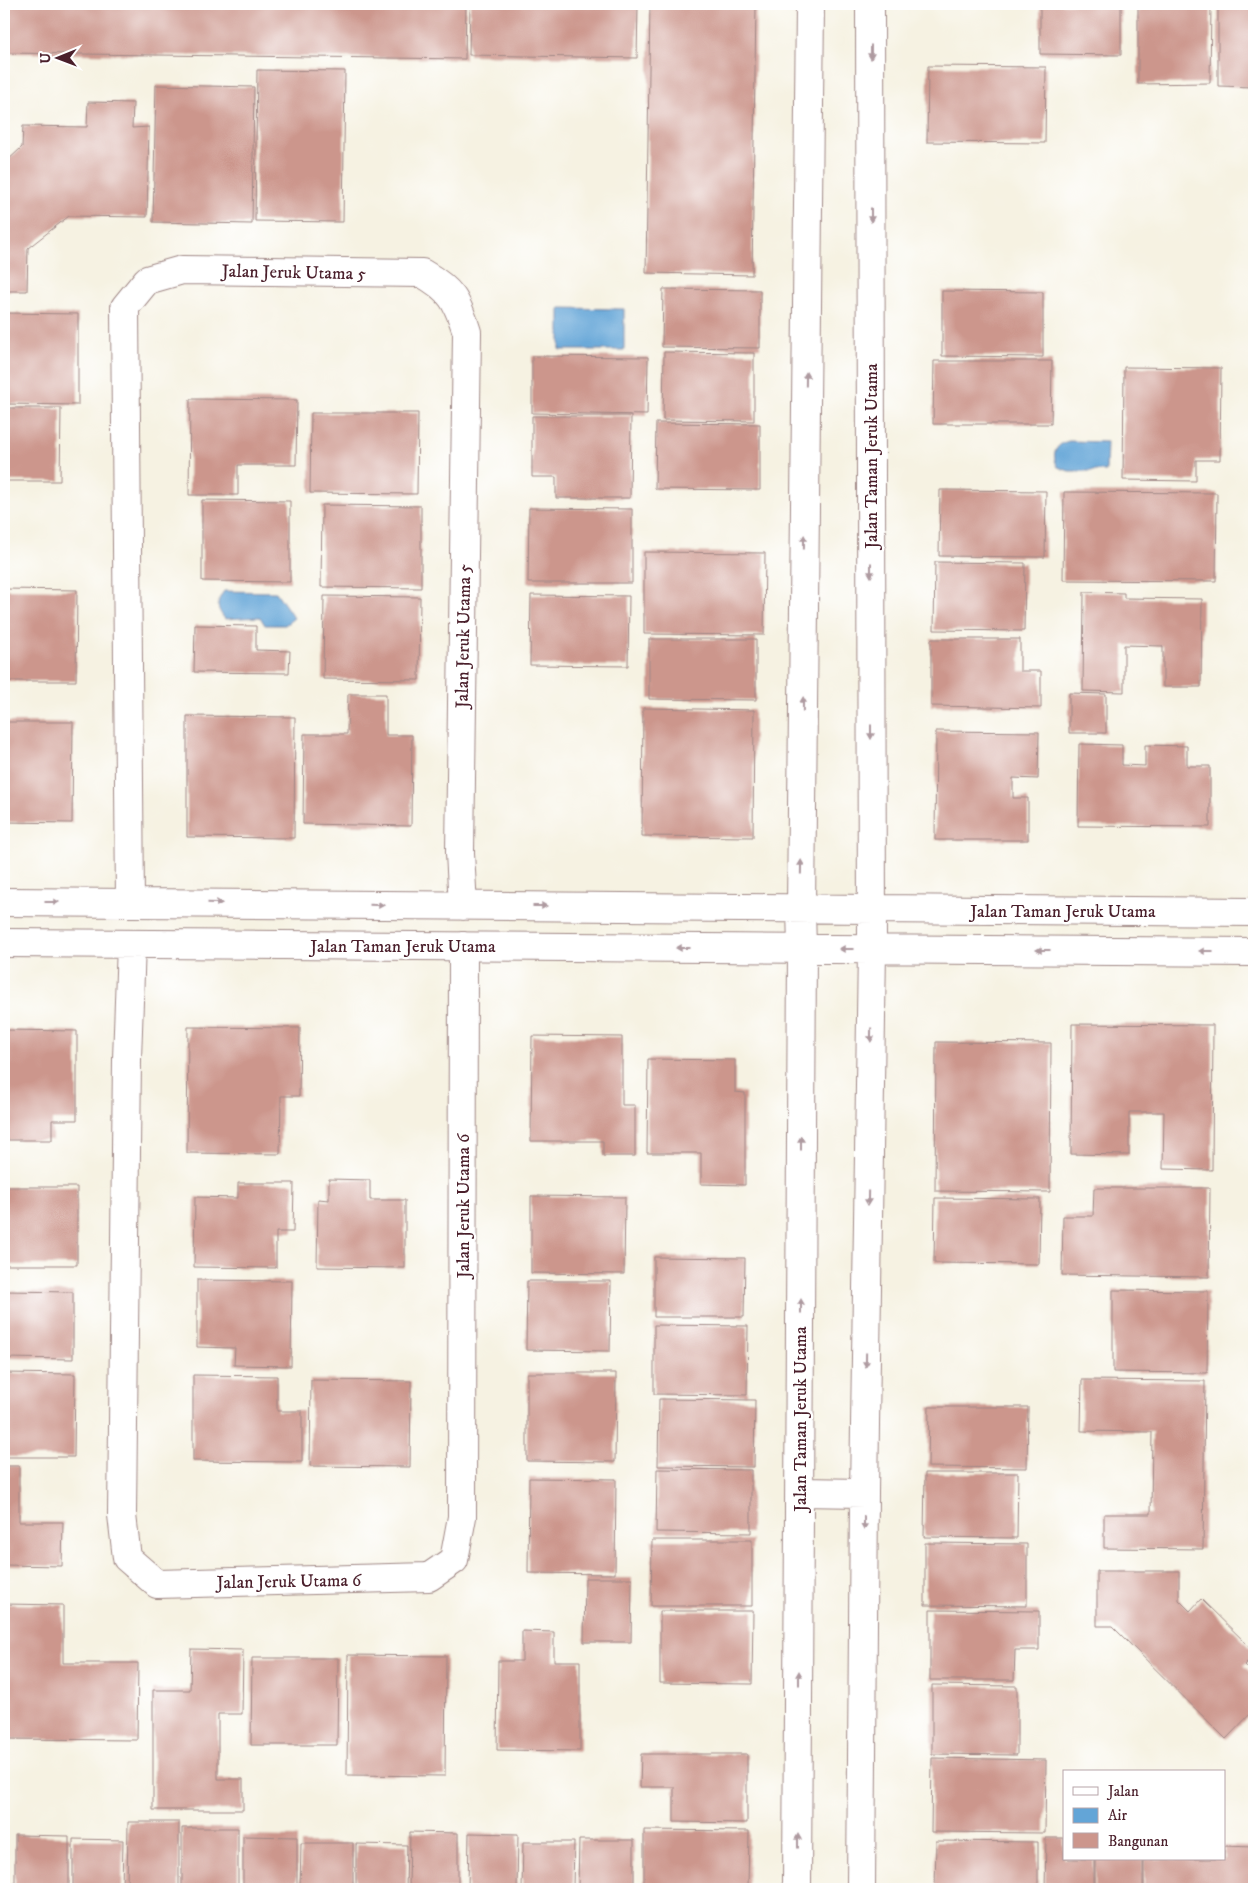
<svg xmlns="http://www.w3.org/2000/svg" width="1258" height="1893" font-family="'IM FELL DW Pica',serif">
  <rect width="100%" height="100%" fill="#fff"/>
  <filter id="ink" filterUnits="userSpaceOnUse"><feTurbulence type="fractalNoise" baseFrequency=".02" numOctaves="2"/><feDisplacementMap in="SourceGraphic" scale="10" xChannelSelector="R" yChannelSelector="G"/><feConvolveMatrix kernelMatrix="1 2 1 2 8 2 1 2 1" color-interpolation-filters="sRGB"/></filter>
  <filter id="wash" filterUnits="userSpaceOnUse"><feTurbulence type="fractalNoise" baseFrequency=".0096" numOctaves="4" result="noise"/><feDisplacementMap in="SourceGraphic" scale="20" xChannelSelector="R" yChannelSelector="G"/><feGaussianBlur stdDeviation="1.12" result="paint"/><feColorMatrix in="noise" values="0 0 0 0 0 0 0 0 0 0 0 0 0 0 0 0 0 1.4 0 .05"/><feComposite in="paint" operator="in"/></filter>
  <g filter="url(#wash)">
    <rect width="100%" height="100%" fill="#f6f2e2"/>
    <path fill="#63a5d7" stroke="#566281" d="M560,308L624,309V350H560Z
      M1069,441L1107,442L1106,471H1069L1058,467C1051,455 1055,444 1069,441Z
      M224,591L276,592L294,618L285,625H265L260,617L225,619C216,608 216,602 224,591Z"/>
    <g id="blocks">
      <path fill="#cc968c" d="M4,4H466L465,59L4,53Z
        M470,4H638L637,58L469,55Z
        M650,4H756L752,275L646,273Z
        M1040,4H1121V55L1040,54Z
        M1138,4H1211L1210,83L1138,84Z
        M1218,4H1254V87L1218,86Z
        M928,66L1046,67L1045,143L927,142Z
        M257,70L345,71L343,222L255,221Z
        M156,85L254,87L252,224L153,222Z
        M88,102L133,103L132,128L149,127L147,217L69,216L28,248L27,291H4V164L22,147L23,126L87,127Z
        M663,289L760,290V348L662,347Z
        M942,291L1043,292V357L942,356Z
        M4,313L78,314V405L4,404Z
        M664,352L754,353V421L663,420Z
        M532,356L648,357L647,415L532,413Z
        M934,361H1052L1051,424H933Z
        M1124,367L1221,368L1220,460H1196V481L1123,480Z
        M190,399L297,400L296,465H238V495H189Z
        M4,408H61L60,481H4Z
        M311,413H418L417,494L310,493Z
        M532,416H631L630,498H556V477H532Z
        M656,423L760,424V490L655,489Z
        M940,490L1046,491L1045,557L939,556Z
        M1064,492L1217,493L1216,581L1063,580Z
        M202,500L290,501V582L202,581Z
        M322,505L421,506V588L321,587Z
        M529,508L632,509V583H528Z
        M644,552L765,553L764,635L644,634Z
        M935,562L1025,563L1024,631L934,630Z
        M4,589L77,590L76,681H4Z
        M1084,592L1124,593V598L1202,599L1201,687H1163V646L1124,645V692L1083,691Z
        M531,595L629,596L628,666L530,665Z
        M324,596L420,597L419,680L323,679Z
        M195,625L256,626V650L290,651L289,673L194,672Z
        M649,639H756V700L649,699Z
        M931,639H1020V671H1041V708L931,706Z
        M1069,693L1106,694V733H1069Z
        M348,694H386V735H412L411,826L303,824L304,734H347Z
        M643,708L754,710L753,837L642,836Z
        M187,716L295,717L294,838L187,837Z
        M4,722H73L72,823L4,822Z
        M936,731L1039,732L1038,779L1013,778V798H1028V840H935Z
        M1079,744L1122,745V765L1145,766V745L1187,746V766H1210V827L1078,826Z
        M1072,1024L1213,1025L1212,1170L1163,1169L1164,1112H1129V1155L1071,1154Z
        M188,1027L300,1028L299,1096H281L280,1154L187,1153Z
        M4,1030L77,1031V1120H52V1140H4Z
        M532,1036L622,1037V1105H635V1156H603V1141H531Z
        M936,1042L1051,1043L1050,1192L935,1191Z
        M648,1059L735,1060V1092L745,1093V1185L701,1184V1153H647Z
        M329,1179L370,1180V1200H405V1268L317,1267L318,1199L329,1200Z
        M238,1183H294L293,1232H276V1268L194,1267L195,1197L238,1198Z
        M4,1187H77V1265H4Z
        M1094,1188H1210L1209,1277L1062,1275L1063,1216H1093Z
        M531,1196L625,1197L624,1274L531,1273Z
        M935,1198L1040,1199L1039,1264L934,1263Z
        M654,1257L745,1258L744,1317H654Z
        M197,1280L292,1281L291,1366L234,1365L235,1348L197,1347Z
        M527,1281H611L610,1351L526,1350Z
        M1113,1290L1208,1291L1207,1373L1113,1372Z
        M4,1291L73,1292V1359L4,1358Z
        M654,1325L748,1326L747,1395L654,1394Z
        M4,1373L75,1374L74,1457H4Z
        M527,1373H616L615,1462L527,1461Z
        M193,1375L277,1376V1411H302V1462L193,1461Z
        M311,1380L411,1381L410,1467L310,1466Z
        M1082,1380L1205,1381L1203,1549L1104,1548V1514H1151L1152,1432L1081,1431Z
        M659,1399L755,1400L754,1467L658,1466Z
        M929,1407H1028L1027,1468L928,1467Z
        M4,1466H19V1522H63L62,1566L4,1565Z
        M657,1469L751,1470V1533L656,1532Z
        M925,1473H1018L1017,1538L924,1537Z
        M529,1478L616,1479L615,1574L528,1573Z
        M652,1540H752V1606H651Z
        M925,1543L1027,1544V1606L925,1605Z
        M1097,1571H1179V1600L1190,1611L1201,1599L1254,1651V1655L1244,1665L1254,1675V1710L1226,1739L1112,1626H1097Z
        M585,1578H632L631,1642H584Z
        M4,1604L63,1605V1663H138L137,1740L4,1739Z
        M930,1610L1039,1611V1650H1015L1014,1680H930Z
        M660,1611H753L752,1684L660,1683Z
        M522,1631L554,1632V1661H580V1751L497,1750L498,1661H522Z
        M191,1649L243,1650L242,1714H218V1779H243V1810H153V1690H190Z
        M348,1655L446,1656L445,1776L347,1775Z
        M252,1658H338L337,1745H251Z
        M932,1685L1017,1686V1755L932,1754Z
        M641,1754H747V1823L674,1822V1787H640Z
        M932,1758L1046,1760L1045,1833L931,1832Z
        M128,1822H179V1889H127Z
        M182,1828H238V1889H182Z
        M644,1830L749,1831L748,1889H644Z
        M410,1832L458,1833V1889H409Z
        M469,1833L518,1834L517,1889H468Z
        M15,1835L69,1836V1889H15Z
        M243,1836L297,1837V1889H243Z
        M1046,1838H1064V1859H1094V1889H1045Z
        M73,1839L123,1840L122,1889H73Z
        M579,1840H634V1889H578Z
        M936,1841L1038,1842V1889H935Z
        M523,1842H574L573,1889H522Z
        M301,1843H353V1889H300Z
        M356,1844L407,1845L406,1889H356Z
        M1224,1846L1254,1847V1889H1144V1859H1224Z
        M1095,1859H1143V1889H1095Z"/>
    </g>
  </g>
  <g filter="url(#ink)">
    <use href="#blocks" fill-opacity="0" stroke="#a08886" stroke-width="1"/>
    <g fill="none" stroke-linecap="round" stroke-linejoin="round">
      <g stroke="#a08886" stroke-width="30">
        <path id="minor" d="M4,902L1254,912
          M130,903L125,307L147,280L182,270L422,273C452,290 457,301 467,332L460,853L463,906
          M4,943L1254,952
          M131,944L127,1059L122,1515L127,1558L157,1584L429,1577L454,1560L462,1517L463,946
          M800,1492L864,1493
          M797,1889L802,948L801,909L810,4
          M861,1889L864,1493L872,949L870,4"/>
      </g>
      <use href="#minor" stroke="#fff" stroke-width="28"/>
    </g>
    <defs><path id="oneway-solid" d="M-6-.8H1V-3.2L6.5 0L1 3.2V.8H-6Z" transform="scale(1.25)"/></defs>
    <g fill="#ae9aa0">
      <use href="#oneway-solid" transform="translate(871 52) rotate(90)"/>
      <use href="#oneway-solid" transform="translate(871 215) rotate(90)"/>
      <use href="#oneway-solid" transform="translate(806 379) rotate(-89)"/>
      <use href="#oneway-solid" transform="translate(804 542) rotate(-89)"/>
      <use href="#oneway-solid" transform="translate(871 570) rotate(90)"/>
      <use href="#oneway-solid" transform="translate(803 704) rotate(-89)"/>
      <use href="#oneway-solid" transform="translate(871 732) rotate(90)"/>
      <use href="#oneway-solid" transform="translate(801 867) rotate(-89)"/>
      <use href="#oneway-solid" transform="translate(52 902)"/>
      <use href="#oneway-solid" transform="translate(215 903) rotate(1)"/>
      <use href="#oneway-solid" transform="translate(377 905) rotate(1)"/>
      <use href="#oneway-solid" transform="translate(540 906)"/>
      <use href="#oneway-solid" transform="translate(683 948) rotate(-180)"/>
      <use href="#oneway-solid" transform="translate(846 949) rotate(-180)"/>
      <use href="#oneway-solid" transform="translate(1043 950) rotate(-180)"/>
      <use href="#oneway-solid" transform="translate(1206 951) rotate(-180)"/>
      <use href="#oneway-solid" transform="translate(871 1035) rotate(91)"/>
      <use href="#oneway-solid" transform="translate(801 1143) rotate(-90)"/>
      <use href="#oneway-solid" transform="translate(868 1198) rotate(91)"/>
      <use href="#oneway-solid" transform="translate(801 1306) rotate(-90)"/>
      <use href="#oneway-solid" transform="translate(866 1360) rotate(91)"/>
      <use href="#oneway-solid" transform="translate(864 1523) rotate(90)"/>
      <use href="#oneway-solid" transform="translate(799 1678) rotate(-90)"/>
      <use href="#oneway-solid" transform="translate(798 1841) rotate(-90)"/>
    </g>
  </g>
  <g text-anchor="middle" stroke-width="4.5" stroke-linejoin="round" paint-order="stroke">
    <g font-size="18" fill="#4a1f2b" stroke="#fff">
      <text transform="translate(294 272) rotate(1)" y="6">Jalan Jeruk Utama 5</text>
      <text transform="translate(871 456) rotate(-90)" y="6">Jalan Taman Jeruk Utama</text>
      <text transform="translate(463 636) rotate(-89)" y="6">Jalan Jeruk Utama 5</text>
      <text x="1063" y="917">Jalan Taman Jeruk Utama</text>
      <text x="403" y="952">Jalan Taman Jeruk Utama</text>
      <text transform="translate(463 1206) rotate(-90)" y="6">Jalan Jeruk Utama 6</text>
      <text transform="translate(800 1419) rotate(-90)" y="6">Jalan Taman Jeruk Utama</text>
      <text transform="translate(289 1581) rotate(-1)" y="6">Jalan Jeruk Utama 6</text>
    </g>
  </g>
  <rect width="1258" height="1893" fill="none" stroke="#fff" stroke-width="20"/>
  <rect x="1063" y="1770" width="162" height="90" fill="#ffffff" stroke="#b7a5aa"/>
  <rect x="1073" y="1787" width="25" height="8" fill="#ffffff" stroke="#b7a5aa"/>
  <text x="1108" y="1796" font-size="15" fill="#4a1f2b">Jalan</text>
  <rect x="1073" y="1808" width="25" height="15" fill="#63a5d7" stroke="#b7a5aa"/>
  <text x="1108" y="1820" font-size="15" fill="#4a1f2b">Air</text>
  <rect x="1073" y="1833" width="25" height="15" fill="#cc968c" stroke="#b7a5aa"/>
  <text x="1108" y="1846" font-size="15" fill="#4a1f2b">Bangunan</text>
  <g transform="translate(58 58) rotate(269)" stroke="#ffffff" stroke-width="4" paint-order="stroke">
  <path d="M0-4L9 19L0 12L-9 19Z" fill="#4a1f2b"/>
  <text y="-8" font-size="14" font-weight="bold" text-anchor="middle" fill="#4a1f2b">U</text>
  </g>
</svg>
